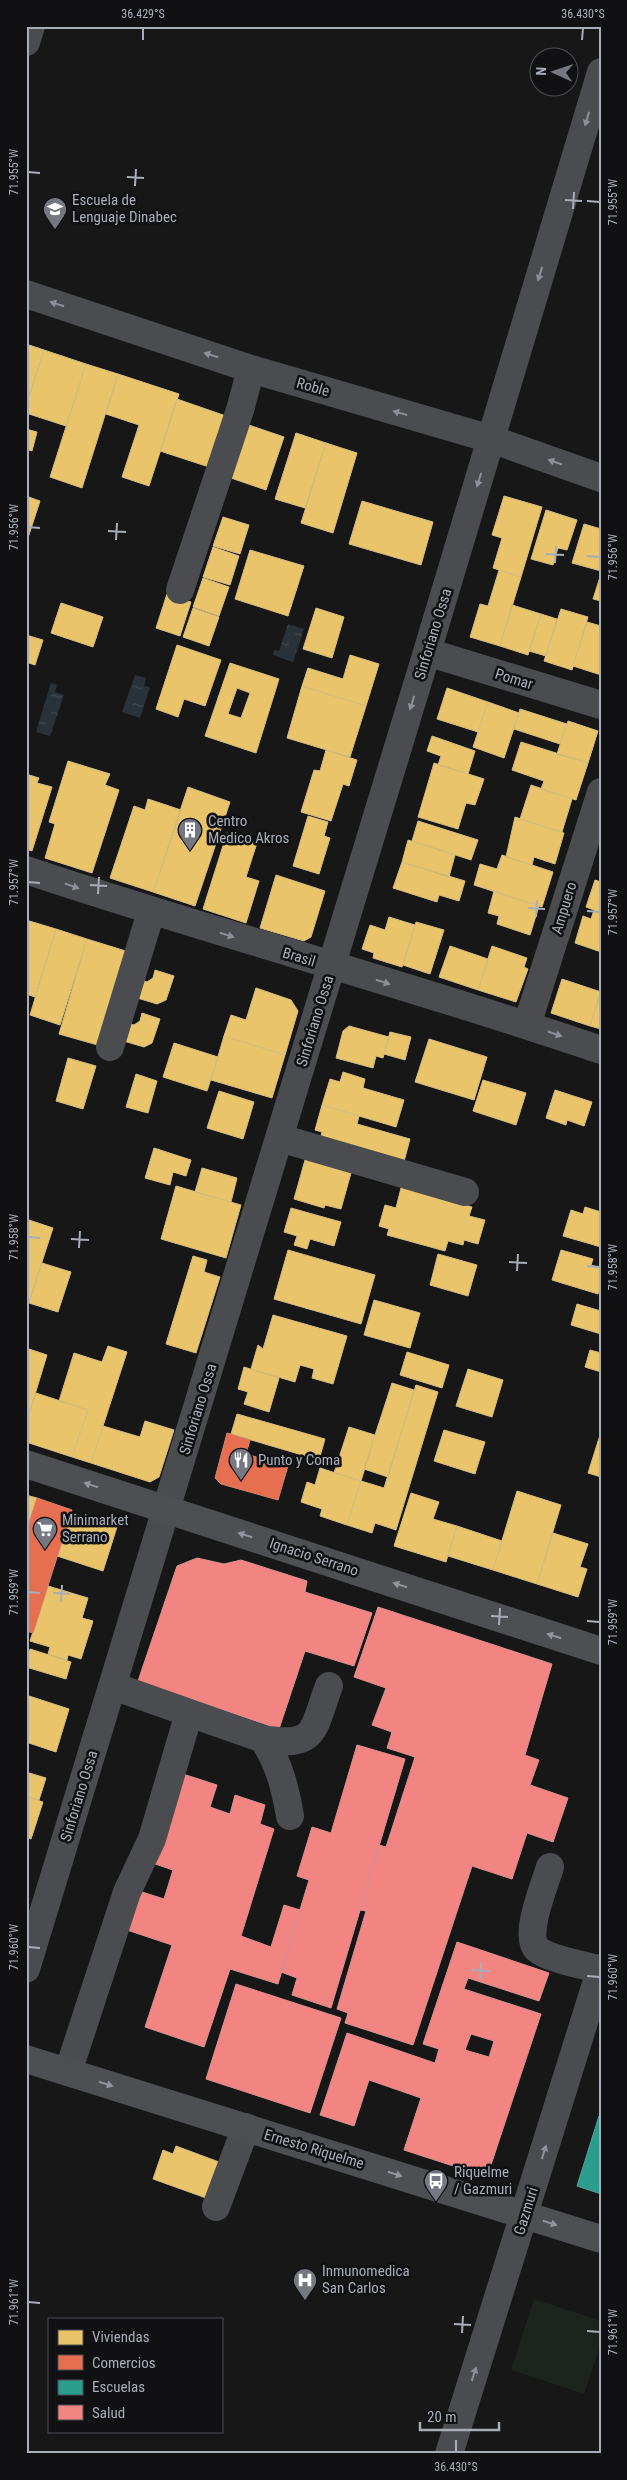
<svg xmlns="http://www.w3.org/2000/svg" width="627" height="2480" font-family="'Roboto Condensed',sans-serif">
  <defs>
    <pattern id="water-ripples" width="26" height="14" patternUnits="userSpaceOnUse" patternTransform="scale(1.25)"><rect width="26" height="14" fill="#2a3239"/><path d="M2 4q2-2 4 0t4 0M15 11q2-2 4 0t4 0" fill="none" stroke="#464d54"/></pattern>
  </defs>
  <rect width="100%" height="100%" fill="#171717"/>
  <path fill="#1d241e" d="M534,2299L601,2321V2343L584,2394L511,2370Z"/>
  <path fill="url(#water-ripples)" d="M288,624L304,629L293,662L273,655L274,650L279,651Z
    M135,675L146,678L144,686L150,687L140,718L122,712Z
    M51,683L57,685L55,692L64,695L50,736L36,732Z"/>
  <path fill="#e9c46a" stroke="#d6bd81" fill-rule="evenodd" d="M26,344L44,350L29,397L26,396Z
    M44,350L86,364L66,426L26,413V405Z
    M86,364L118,374L82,488L50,477Z
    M118,374L179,394L149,486L122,477L139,425L106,414Z
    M177,399L226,416L209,467L160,451Z
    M243,423L284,437L266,490L225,476Z
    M26,429L37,432L32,451L26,449Z
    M296,433L326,443L305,508L275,499Z
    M326,443L357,453L333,533L301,523Z
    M26,496L40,501L26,544Z
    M504,496L542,507L521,577L493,568L502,538L492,535Z
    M362,501L433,522L421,565L349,544Z
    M546,510L577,520L567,550L558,548L553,565L531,559Z
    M223,517L249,525L240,554L213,546Z
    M584,524L601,529V571L572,563Z
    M213,547L239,556L230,585L203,577Z
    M250,550L304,566L288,616L235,599Z
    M499,570L521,577L500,646L470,637L480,604L488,606Z
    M601,574V601L593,599Z
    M203,578L229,587L219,616L193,607Z
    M167,594L191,602L180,636L156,628Z
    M61,603L103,617L93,647L51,633Z
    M512,605L541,614L528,655L500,646Z
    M193,608L219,617L209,646L183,637Z
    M316,608L344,617L332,658L303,649Z
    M561,609L588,617L572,670L544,661Z
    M541,614L557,619L546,656L529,651Z
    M587,622L601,626V675L573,666Z
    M26,635L43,640L35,665L26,662Z
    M177,645L221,660L205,706L184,699L178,717L156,709Z
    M350,655L379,664L366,706L302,686L308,668L343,679Z
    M230,663L279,679L256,753L205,736ZM237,688L250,693L241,718L228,714Z
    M302,686L366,706L350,757L287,738Z
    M447,688L488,702L478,732L437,719Z
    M488,702L519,713L504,758L473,747Z
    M520,709L567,724L560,744L514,729Z
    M568,721L598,731L588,763L557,754Z
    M432,736L475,751L468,774L438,765L441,756L427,751Z
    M521,742L588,763L576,800L541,789L544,781L512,770Z
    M326,750L357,760L349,786L343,784L331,821L301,812L314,770L320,771Z
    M68,761L110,774L105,785L119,790L92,873L45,858L55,824L49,822Z
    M434,763L484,779L475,805L466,803L458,829L418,817Z
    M26,774L39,778L37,783L52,787L32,851L26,849Z
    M531,785L572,799L562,832L520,819Z
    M188,787L230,802L195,906L153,892Z
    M148,799L181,810L153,892L110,878L134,806L145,810Z
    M308,816L328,822L324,836L330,838L319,874L293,866Z
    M515,817L564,833L555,864L534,857L532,865L506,857Z
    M418,821L478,840L471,860L412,841Z
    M227,833L257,843L246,877L259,881L246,923L203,909Z
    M408,840L455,855L449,877L402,862Z
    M502,855L553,872L542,907L474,885L480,864L497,869Z
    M402,862L465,881L459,901L439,895L437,902L393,888Z
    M276,875L325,891L311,937L304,941L260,928Z
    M595,880L601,882V952L575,943L583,916L591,919L594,910L586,907Z
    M494,891L539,906L530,935L497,924L499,916L488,913Z
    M389,917L415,925L402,967L373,958L374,953L362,949L370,925L385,930Z
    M26,920L56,929L35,997L26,994Z
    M416,922L444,930L430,974L403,965Z
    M56,929L87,939L60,1025L30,1015Z
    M87,939L129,952L101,1046L59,1034Z
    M450,946L488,959L478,990L439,977Z
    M492,946L527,958L524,967L528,969L516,1002L478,990Z
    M155,970L174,976L166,1000L157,1004L134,997L139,979L147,982L153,978Z
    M562,979L601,992L590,1026L551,1013Z
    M256,988L291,1000L298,1011L285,1055L224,1036L231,1015L246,1020Z
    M599,996L601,997V1029L590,1026Z
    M142,1013L160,1019L152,1043L144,1047L120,1040L126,1022L134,1025L140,1021Z
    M349,1026L389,1037L383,1058L376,1056L373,1068L336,1058L343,1031Z
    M390,1032L411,1037L405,1060L384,1054Z
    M224,1036L285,1055L272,1098L211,1080Z
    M429,1039L487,1057L474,1100L415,1082Z
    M174,1043L218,1057L207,1091L163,1077Z
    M68,1058L96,1066L83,1109L56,1101Z
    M343,1072L365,1079L363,1088L404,1100L396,1127L322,1105L330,1079L340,1082Z
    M136,1074L157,1081L148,1113L126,1107Z
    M483,1080L526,1093L516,1125L473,1111Z
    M555,1090L592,1102L584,1126L567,1120L566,1125L546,1118Z
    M219,1091L254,1102L243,1139L207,1128Z
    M322,1105L359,1116L357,1124L410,1139L402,1169L319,1145L322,1132L315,1130Z
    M154,1148L191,1160L186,1176L173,1172L170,1185L145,1178Z
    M305,1160L351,1173L341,1209L325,1205L324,1208L294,1199Z
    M202,1168L237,1178L231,1202L195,1192Z
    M403,1180L424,1194L472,1207L469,1216L485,1220L478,1244L464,1240L463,1245L448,1241L445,1251L387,1235L389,1229L379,1226L385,1205L396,1208Z
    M176,1186L241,1205L226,1258L161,1239Z
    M585,1207L601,1212V1247L563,1236L571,1210L583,1214Z
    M291,1208L341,1222L334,1246L310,1239L307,1249L294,1245L297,1236L284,1232Z
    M26,1219L53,1228L26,1311Z
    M288,1250L375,1275L361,1324L274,1299Z
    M561,1250L593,1259L591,1265L601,1268V1283L598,1294L552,1280Z
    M438,1254L477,1265L468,1296L430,1285Z
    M193,1256L207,1260L204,1272L220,1277L196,1353L166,1344Z
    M42,1263L71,1272L58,1312L29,1303Z
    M374,1300L420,1313L410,1348L364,1335Z
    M577,1304L601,1311V1334L571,1325Z
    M273,1315L347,1336L333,1384L312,1378L314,1369L300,1365L295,1382L251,1369L258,1345L263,1349Z
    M108,1346L127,1352L91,1463L72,1457L88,1410L59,1401L74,1353L102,1362Z
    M26,1348L47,1355L26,1424Z
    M590,1350L601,1353V1372L585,1367Z
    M407,1352L449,1365L442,1388L400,1375Z
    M244,1367L279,1378L269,1412L244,1404L248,1392L238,1389Z
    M468,1369L503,1380L492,1417L456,1406Z
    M392,1383L414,1390L388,1477L364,1469Z
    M416,1385L438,1392L396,1530L375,1523L372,1533L347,1525L361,1481L384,1488Z
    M36,1393L88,1410L72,1457L26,1442V1424Z
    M237,1414L325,1439L319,1460L231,1434Z
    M145,1421L174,1430L159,1477L150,1482L91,1463L103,1426L140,1437Z
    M349,1427L375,1435L361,1481L334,1473Z
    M444,1430L485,1442L475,1474L434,1461Z
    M601,1432V1477L588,1473Z
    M320,1468L361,1481L347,1525L320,1516L322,1509L301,1502L307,1482L315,1485Z
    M517,1491L561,1505L537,1584L493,1570Z
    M411,1493L439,1502L433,1519L457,1526L446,1562L394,1546Z
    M26,1495L37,1498L26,1532Z
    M71,1513L117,1527L103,1571L57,1556Z
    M457,1526L502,1541L493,1570L448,1556Z
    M553,1533L588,1544L580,1567L587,1569L578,1597L537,1584Z
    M48,1586L88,1598L82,1618L93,1621L81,1659L68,1655L67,1660L48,1654L50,1647L30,1641Z
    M30,1649L71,1662L66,1679L26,1667Z
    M26,1695L69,1709L56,1752L26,1742Z
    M26,1772L46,1778L39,1800L26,1796Z
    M26,1796L43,1802L31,1839L26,1837Z
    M176,2146L219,2162L206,2198L153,2179L163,2150L173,2154Z"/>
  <path fill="#e76f51" stroke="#d48270" d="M227,1433L250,1440L246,1454L288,1466L278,1500L221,1484L215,1478Z
    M37,1498L72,1510L33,1633L26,1631V1532Z"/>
  <path fill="#2a9d8f" stroke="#50a29b" d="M599,2116H601V2194L577,2186Z"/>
  <path fill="#f28482" stroke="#dc9092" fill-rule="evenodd" d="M197,1558L224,1564L241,1560L307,1581L305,1592L372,1613L354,1666L305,1651L279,1729L138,1681L177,1566Z
    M378,1607L552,1664L525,1755L539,1760L530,1785L568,1798L553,1842L527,1833L512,1879L472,1866L413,2045L345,2023L348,2013L337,2009L366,1911L360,1910L379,1845L386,1847L415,1757L387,1748L392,1732L372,1725L386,1688L354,1677Z
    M357,1745L405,1759L331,2008L292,1995L297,1978L281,1972L309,1880L297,1876L312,1827L331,1833Z
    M183,1774L217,1785L210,1807L230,1814L235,1795L265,1805L260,1824L274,1829L241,1936L271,1947L284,1905L300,1910L278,1984L230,1969L204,2047L145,2027L172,1945L124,1929L136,1890L164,1899L173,1870L155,1864Z
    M457,1942L549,1973L539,2001L468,1978L464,1989L541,2014L487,2177L404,2150L421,2098L369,2080L354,2126L320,2115L347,2033L435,2063L439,2049L423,2044ZM471,2034L494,2041L489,2057L465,2050Z
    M236,1984L341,2018L310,2113L206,2079Z"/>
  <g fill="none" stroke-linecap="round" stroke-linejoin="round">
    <path stroke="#4b4c50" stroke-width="28" d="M26,42L31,26
      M26,294L251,369L491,439L601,478
      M180,590L240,410L251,369
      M427,652L601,705
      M26,870C217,934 411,985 601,1050
      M527,1025L601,792
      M110,1047L151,912
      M280,1138L465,1192
      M113,1686L263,1739C279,1763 285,1787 290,1816
      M263,1739C317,1748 312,1731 329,1686
      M550,1867C545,1884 523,1936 537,1949C548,1959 585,1965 600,1970
      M26,1969L427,652L601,72
      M68,2072L127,1892L152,1839L189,1713
      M216,2207L246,2127
      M449,2454L601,1968"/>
    <path stroke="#4d4f52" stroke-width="28" d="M26,1464L601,1651
      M26,2059L601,2239"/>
  </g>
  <defs><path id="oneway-solid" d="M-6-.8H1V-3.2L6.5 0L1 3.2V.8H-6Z" transform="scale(1.25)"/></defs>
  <g fill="#8c9099">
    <use href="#oneway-solid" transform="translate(587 119) rotate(107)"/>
    <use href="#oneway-solid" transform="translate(540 274) rotate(107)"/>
    <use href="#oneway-solid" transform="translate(57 304) rotate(-162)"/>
    <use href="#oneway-solid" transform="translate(211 355) rotate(-162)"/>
    <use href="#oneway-solid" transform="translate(400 413) rotate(-164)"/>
    <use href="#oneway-solid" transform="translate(555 462) rotate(-161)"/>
    <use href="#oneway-solid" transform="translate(479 480) rotate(107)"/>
    <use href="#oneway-solid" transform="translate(412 703) rotate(107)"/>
    <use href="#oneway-solid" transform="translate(72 886) rotate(19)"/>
    <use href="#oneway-solid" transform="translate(227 935) rotate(17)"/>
    <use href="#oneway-solid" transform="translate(383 982) rotate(17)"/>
    <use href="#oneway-solid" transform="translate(555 1034) rotate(19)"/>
    <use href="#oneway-solid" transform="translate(544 2152) rotate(-73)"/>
    <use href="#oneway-solid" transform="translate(474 2374) rotate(-72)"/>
  </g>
  <g fill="#91969e">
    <use href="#oneway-solid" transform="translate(91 1485) rotate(-162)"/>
    <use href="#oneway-solid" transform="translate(245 1535) rotate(-162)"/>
    <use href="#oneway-solid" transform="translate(400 1585) rotate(-162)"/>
    <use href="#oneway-solid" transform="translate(554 1636) rotate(-162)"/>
    <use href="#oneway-solid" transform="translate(106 2084) rotate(17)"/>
    <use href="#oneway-solid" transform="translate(395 2174) rotate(17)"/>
    <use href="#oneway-solid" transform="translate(550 2223) rotate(17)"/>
  </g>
  <path fill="none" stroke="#a8adb8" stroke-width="2" d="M143,40V28M582,40L583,28M28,172L40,173M127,177L144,178M135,186L136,169M565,200L582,201M587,201L600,202M573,209L574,192M28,527L40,528M108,531L126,532M116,540L117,523M546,554L564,555M587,556L600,557M555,563L556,546M28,882L40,883M90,885L107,886M98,894L99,877M528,908L545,909M587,911L600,912M536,917L537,900M28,1237L40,1238M71,1239L89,1240M79,1248L80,1231M509,1262L527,1263M587,1266L600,1267M517,1271L518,1254M28,1592L40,1593M53,1593L70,1594M61,1602L62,1585M491,1616L508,1617M587,1621L600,1622M499,1625L500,1608M28,1947L40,1948M472,1970L490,1971M587,1976L600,1977M480,1979L481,1962M28,2302L40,2303M454,2324L471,2325M587,2331L600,2332M462,2333L463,2316M456,2452V2440"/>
  <defs>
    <g id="school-pin" transform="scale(1.25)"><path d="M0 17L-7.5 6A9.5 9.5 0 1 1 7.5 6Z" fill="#757880" stroke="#111113"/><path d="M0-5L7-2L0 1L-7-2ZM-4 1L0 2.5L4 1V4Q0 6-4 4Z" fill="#fff"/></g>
    <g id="building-pin" transform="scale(1.25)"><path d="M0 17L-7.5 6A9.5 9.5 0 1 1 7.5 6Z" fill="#757880" stroke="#111113"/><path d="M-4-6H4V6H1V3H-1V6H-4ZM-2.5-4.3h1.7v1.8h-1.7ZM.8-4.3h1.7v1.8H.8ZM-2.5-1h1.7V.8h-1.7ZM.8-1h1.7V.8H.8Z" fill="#fff"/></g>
    <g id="restaurant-pin" transform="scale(1.25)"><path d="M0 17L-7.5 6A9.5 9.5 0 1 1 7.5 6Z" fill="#757880" stroke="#111113"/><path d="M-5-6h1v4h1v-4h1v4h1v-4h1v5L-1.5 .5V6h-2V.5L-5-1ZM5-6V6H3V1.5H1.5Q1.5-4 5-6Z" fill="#fff"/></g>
    <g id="supermarket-pin" transform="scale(1.25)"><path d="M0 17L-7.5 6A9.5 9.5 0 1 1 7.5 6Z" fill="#757880" stroke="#111113"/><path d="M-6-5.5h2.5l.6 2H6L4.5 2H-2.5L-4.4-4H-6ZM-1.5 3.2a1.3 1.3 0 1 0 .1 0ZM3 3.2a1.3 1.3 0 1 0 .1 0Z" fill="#fff"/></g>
    <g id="bus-pin" transform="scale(1.25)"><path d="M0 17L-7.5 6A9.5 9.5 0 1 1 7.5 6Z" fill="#757880" stroke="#111113"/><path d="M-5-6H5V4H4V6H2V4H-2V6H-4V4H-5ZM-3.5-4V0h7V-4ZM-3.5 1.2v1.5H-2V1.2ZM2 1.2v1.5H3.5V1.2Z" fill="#fff"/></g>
    <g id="hospital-pin" transform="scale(1.25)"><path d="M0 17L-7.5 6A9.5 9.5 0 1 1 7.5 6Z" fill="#757880" stroke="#111113"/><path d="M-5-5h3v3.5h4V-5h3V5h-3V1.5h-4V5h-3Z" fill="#fff"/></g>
  </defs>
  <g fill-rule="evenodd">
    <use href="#school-pin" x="55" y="209"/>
    <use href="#building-pin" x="190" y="830"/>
    <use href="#restaurant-pin" x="241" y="1460"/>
    <use href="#supermarket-pin" x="45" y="1529"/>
    <use href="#bus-pin" x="436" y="2181"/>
    <use href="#hospital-pin" x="305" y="2280"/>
  </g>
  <g text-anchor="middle" stroke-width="5" stroke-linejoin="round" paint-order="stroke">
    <g font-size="15" fill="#a8adb8" stroke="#111113" text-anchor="start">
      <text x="72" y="205">Escuela de<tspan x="72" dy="17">Lenguaje Dinabec</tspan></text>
      <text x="208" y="826">Centro<tspan x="208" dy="17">Medico Akros</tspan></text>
      <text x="258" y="1465">Punto y Coma</text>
      <text x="62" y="1525">Minimarket<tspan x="62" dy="17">Serrano</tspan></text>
      <text x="454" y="2177">Riquelme<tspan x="454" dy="17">/ Gazmuri</tspan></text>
      <text x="322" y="2276">Inmunomedica<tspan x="322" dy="17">San Carlos</tspan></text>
    </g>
    <g font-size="15" fill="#a8adb8" stroke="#111113">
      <text transform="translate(313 387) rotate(16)" y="5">Roble</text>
      <text transform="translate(433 634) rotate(-73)" y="5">Sinforiano Ossa</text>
      <text transform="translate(514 679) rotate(17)" y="5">Pomar</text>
      <text transform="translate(564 908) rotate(-73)" y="5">Ampuero</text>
      <text transform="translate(299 957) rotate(17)" y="5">Brasil</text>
      <text transform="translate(315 1021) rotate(-73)" y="5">Sinforiano Ossa</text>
      <text transform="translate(198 1409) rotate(-73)" y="5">Sinforiano Ossa</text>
      <text transform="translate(314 1557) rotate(18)" y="5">Ignacio Serrano</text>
      <text transform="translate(79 1796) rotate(-73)" y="5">Sinforiano Ossa</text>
      <text transform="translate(314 2149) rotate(17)" y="5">Ernesto Riquelme</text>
      <text transform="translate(526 2211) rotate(-73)" y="5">Gazmuri</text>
    </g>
  </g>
  <rect width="627" height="2480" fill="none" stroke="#111113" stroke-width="55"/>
  <rect x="48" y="2318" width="175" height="115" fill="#111113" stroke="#4d4f55"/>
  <rect x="58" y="2330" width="25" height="15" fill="#e9c46a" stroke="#4d4f55"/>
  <text x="92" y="2342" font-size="15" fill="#a8adb8">Viviendas</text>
  <rect x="58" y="2355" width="25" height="15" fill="#e76f51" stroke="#4d4f55"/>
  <text x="92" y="2368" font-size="15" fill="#a8adb8">Comercios</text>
  <rect x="58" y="2380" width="25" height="15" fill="#2a9d8f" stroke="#4d4f55"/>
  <text x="92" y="2392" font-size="15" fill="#a8adb8">Escuelas</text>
  <rect x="58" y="2405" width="25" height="15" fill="#f28482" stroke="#4d4f55"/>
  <text x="92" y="2418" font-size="15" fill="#a8adb8">Salud</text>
  <g transform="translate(554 72) rotate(273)"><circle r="24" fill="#111113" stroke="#4d4f55"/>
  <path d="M0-4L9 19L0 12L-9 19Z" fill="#757880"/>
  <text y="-8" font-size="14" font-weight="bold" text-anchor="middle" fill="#a8adb8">N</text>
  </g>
  <path d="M420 2422v8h79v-8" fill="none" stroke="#a8adb8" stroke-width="2.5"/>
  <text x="427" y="2422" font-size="15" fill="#a8adb8" stroke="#111113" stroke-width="4" paint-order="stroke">20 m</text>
  <rect x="28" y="28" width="572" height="2424" fill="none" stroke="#a8adb8" stroke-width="2"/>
  <g font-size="12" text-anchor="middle" fill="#a8adb8">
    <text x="143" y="18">36.429°S</text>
    <text x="583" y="18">36.430°S</text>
    <text transform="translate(14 172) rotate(-90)" y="4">71.955°W</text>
    <text transform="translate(613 202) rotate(-90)" y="4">71.955°W</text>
    <text transform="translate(14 527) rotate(-90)" y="4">71.956°W</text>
    <text transform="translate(613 557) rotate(-90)" y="4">71.956°W</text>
    <text transform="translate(14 882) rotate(-90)" y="4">71.957°W</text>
    <text transform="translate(613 912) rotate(-90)" y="4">71.957°W</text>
    <text transform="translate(14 1237) rotate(-90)" y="4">71.958°W</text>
    <text transform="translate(613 1267) rotate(-90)" y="4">71.958°W</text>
    <text transform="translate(14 1592) rotate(-90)" y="4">71.959°W</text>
    <text transform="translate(613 1622) rotate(-90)" y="4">71.959°W</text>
    <text transform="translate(14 1947) rotate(-90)" y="4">71.960°W</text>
    <text transform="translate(613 1977) rotate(-90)" y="4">71.960°W</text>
    <text transform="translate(14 2302) rotate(-90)" y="4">71.961°W</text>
    <text transform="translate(613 2332) rotate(-90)" y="4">71.961°W</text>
    <text x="456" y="2471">36.430°S</text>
  </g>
</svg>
